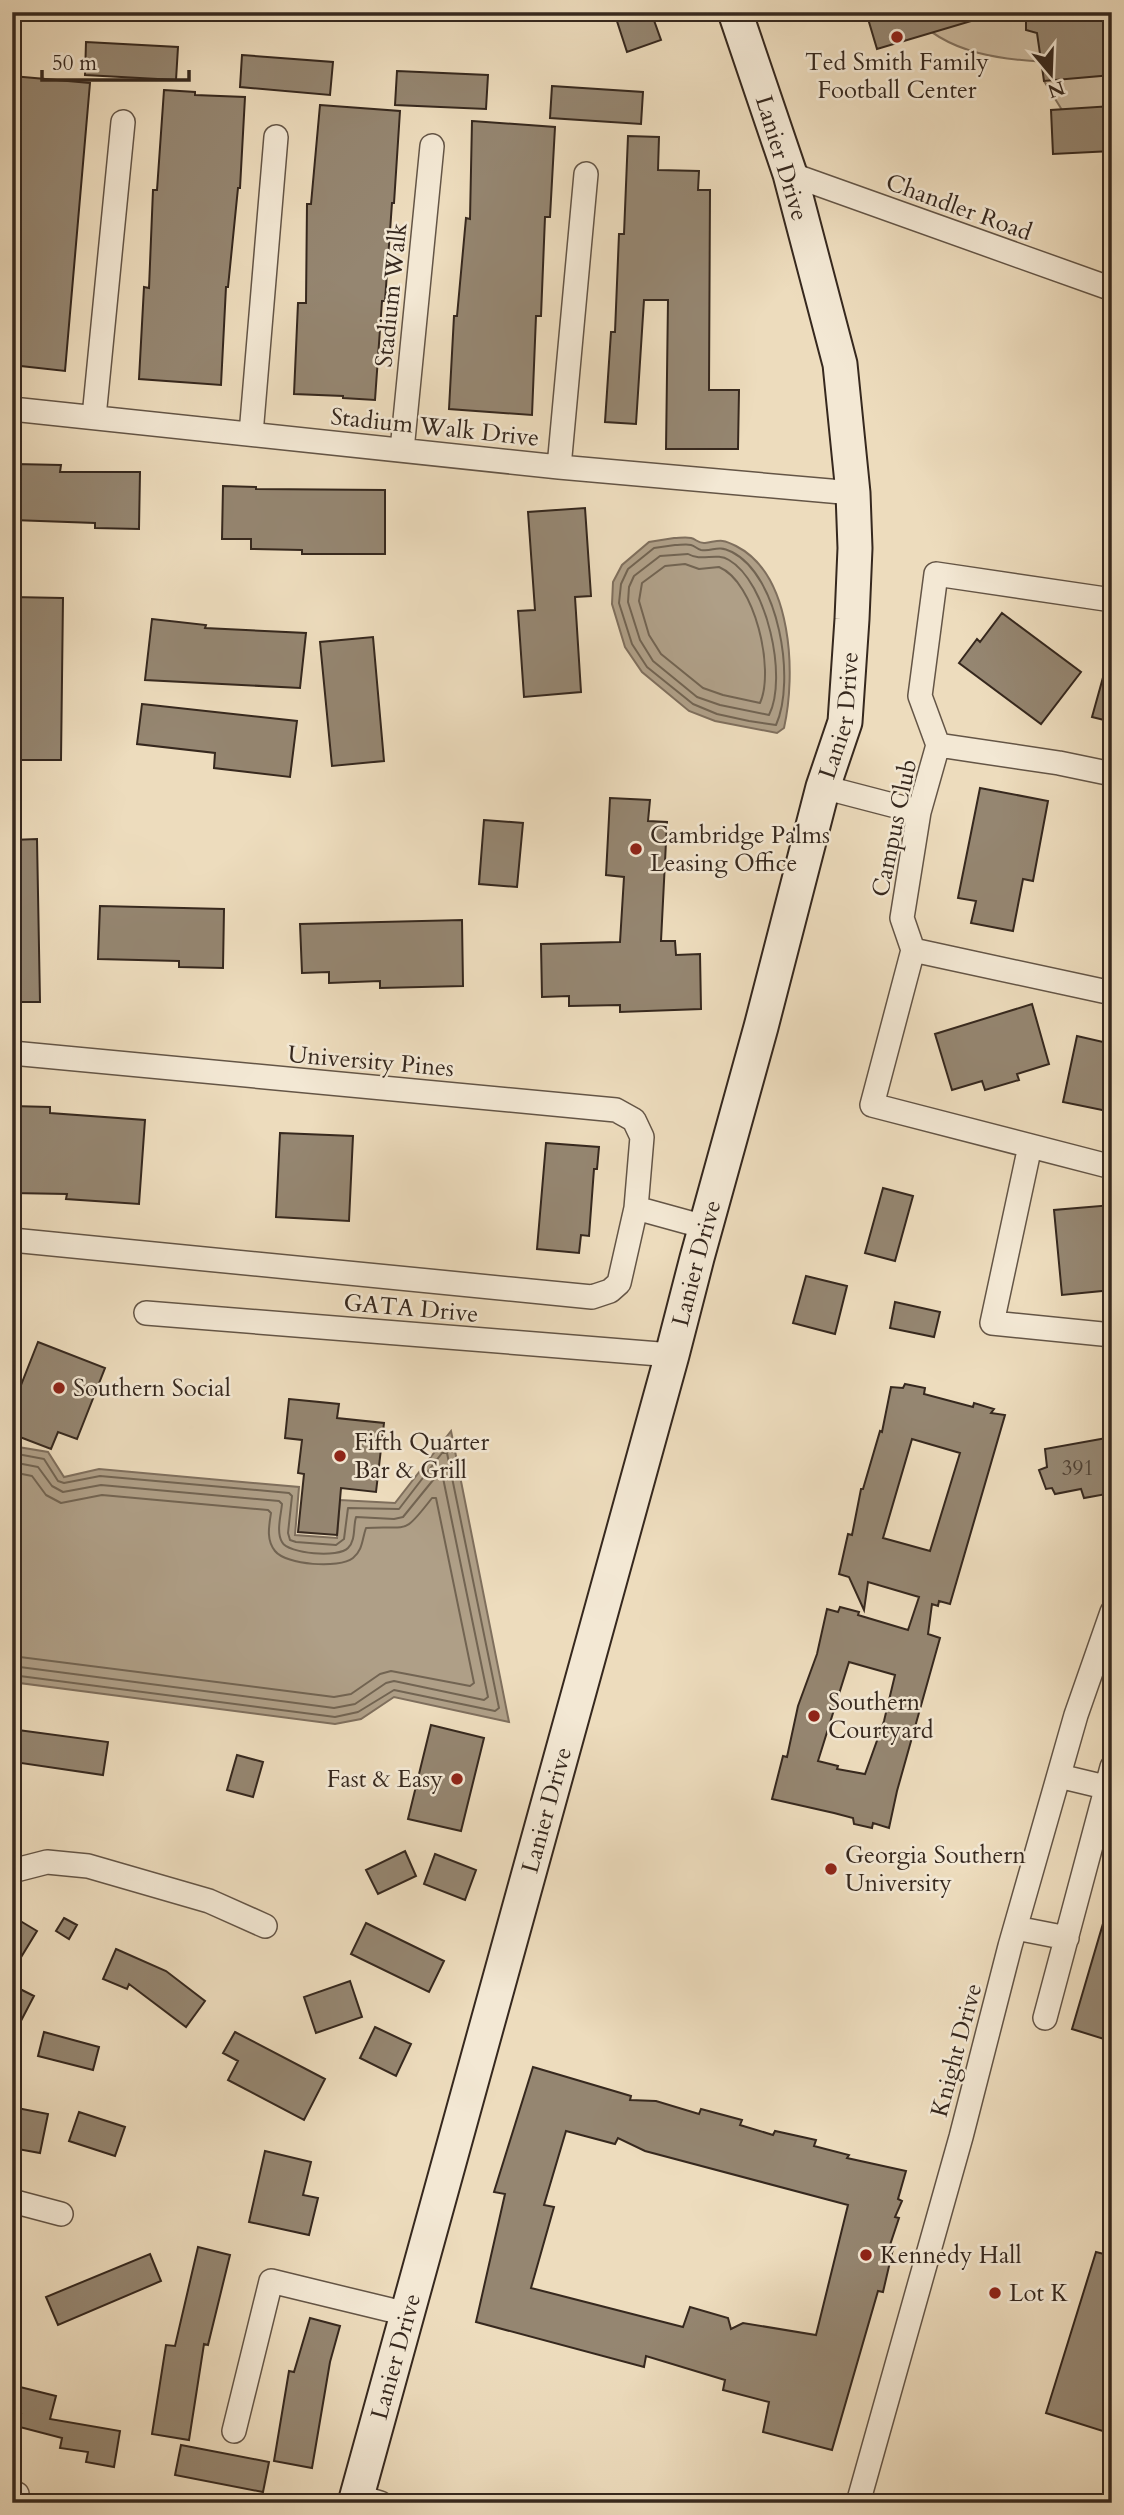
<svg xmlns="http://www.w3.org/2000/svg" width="1124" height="2515" font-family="Cardo,serif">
  <rect width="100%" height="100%" fill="#eddcbd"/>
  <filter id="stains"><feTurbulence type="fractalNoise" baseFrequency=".00286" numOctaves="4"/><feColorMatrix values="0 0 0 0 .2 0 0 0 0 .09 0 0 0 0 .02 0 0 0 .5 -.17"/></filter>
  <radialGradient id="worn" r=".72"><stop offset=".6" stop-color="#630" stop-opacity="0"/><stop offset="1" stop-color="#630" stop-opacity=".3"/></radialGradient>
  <path fill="#cebda2" stroke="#827260" stroke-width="2" d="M910,12H1112V145L1085,147L1044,81L1065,63C1010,60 948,58 910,12Z"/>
  <path fill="#af9f87" stroke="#7f6f5d" stroke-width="2" d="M674,538C679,538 686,537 691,538C696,539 699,544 705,543C719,541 721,538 736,546C793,575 796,675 784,728L777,733L715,721L689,711L642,672L625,647L612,604L613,582L622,565L649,542Z
    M451,1431L509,1722L394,1697L361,1719L335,1724L12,1682V1446L48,1452L64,1477L99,1469L299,1487L295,1535L337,1538L340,1500L395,1503Z"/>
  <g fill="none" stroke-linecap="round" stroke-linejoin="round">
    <path stroke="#726452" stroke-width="2" d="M675,545C680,545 687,544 691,545C695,546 697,549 701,550C714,552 716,544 732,552C779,576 796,680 776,725L749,721L717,714L693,704L647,667L632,644L619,603L621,584L628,569L654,548Z
      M688,554C702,562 716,552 729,560C767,582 788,678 769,715L720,705L697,697L653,661L640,640L628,602L629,587L634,576L660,556Z
      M685,564L699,569L719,567C755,582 775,670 760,703L723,695L703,688L661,654L649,635L639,601L642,583L665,566Z
      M12,1453L44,1459L58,1481L64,1483L100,1476L289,1493L292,1496L288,1533L290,1540L296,1542L336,1545L344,1539L348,1508L399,1509L442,1453H447L499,1708L495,1711L394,1690L358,1712L335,1717L12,1675
      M12,1462L38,1467L52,1486L63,1492L101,1485L279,1501L282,1504C281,1515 276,1532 282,1542C288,1554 339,1558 348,1548C356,1540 353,1527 356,1517L394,1519L403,1517L438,1474L442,1473L488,1697L484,1700L394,1681L386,1683L355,1704L334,1708L12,1666
      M12,1472L32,1476L46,1495L61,1503L102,1495L268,1510L271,1513C269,1526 266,1540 275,1551C286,1565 339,1569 353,1558C363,1550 362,1539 366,1528C409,1525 402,1537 432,1498H436L474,1683L470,1686L391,1671L380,1674L351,1694L334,1697L12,1656"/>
  </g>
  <path fill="#958671" stroke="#36281e" stroke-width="2" fill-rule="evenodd" d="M614,12H651L661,40L627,52Z
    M866,12H988V16L877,49Z
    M1026,12H1112V75L1044,81L1037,33L1026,30Z
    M86,42L178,47L176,80L85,75Z
    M242,55L333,62L330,95L240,87Z
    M397,71L488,75L486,109L395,105Z
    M12,76L90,83L65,371L12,365Z
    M552,86L643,92L641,124L550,118Z
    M164,90L195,92V95L245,97L240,188H238L228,287H226L221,385L139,379L144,287L149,288L153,190H157Z
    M320,105L400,111L394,203H392L385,301H382L375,400L343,398V396L294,394L298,303H306L307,204H311Z
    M1112,106V151L1053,154L1051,110Z
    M472,121L555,127L550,217H545L541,316H536L532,415L449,409L454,316H457L466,218L470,219Z
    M628,136L659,137L658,170L699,171L698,190H710L709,390H739L738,449H666L668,300H644L636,424L605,422L611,332H615L619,234H624Z
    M15,464L61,465L60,472H140L139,529L95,528V523L13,520Z
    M223,486L256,487V489L385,490V554H302V550L251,549V539H222Z
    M585,508L591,596L575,597L581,692L524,697L518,611L535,610L528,512Z
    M12,597L63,598L61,760H12Z
    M1002,613L1081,672L1041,724L959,663L977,639L980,642Z
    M152,619L206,625L205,628L306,633L300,688L145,680Z
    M373,637L384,761L332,766L320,642Z
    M1107,663H1112V722L1092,717Z
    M142,704L297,721L290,777L214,768L215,753L137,744Z
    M980,788L1048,801L1033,881L1023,879L1013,931L971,923L976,901L958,898Z
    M610,798L650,800L648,821L667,822L661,941H675L676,955L700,954L701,1009L620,1012V1005L569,1006V996L542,997L541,944L620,942L624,877L606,875Z
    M484,820L523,823L517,887L479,884Z
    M37,839L40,1002H12V840Z
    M100,906L224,909L223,968L179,967V961L98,959Z
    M462,920L463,986L380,988V981L329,983V972L302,973L300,924Z
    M1032,1004L1049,1064L1017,1074L1019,1080L985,1090L982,1081L952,1090L935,1034Z
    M1077,1036L1112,1044V1112L1063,1102Z
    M12,1106L50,1107V1113L145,1120L139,1204L66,1199L67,1194L12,1193Z
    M280,1133L353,1136L349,1221L276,1217Z
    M546,1143L599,1147L597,1169H594L589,1236L581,1235L579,1253L537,1249Z
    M883,1188L913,1196L895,1261L865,1253Z
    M1112,1205V1290L1062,1295L1054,1210Z
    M806,1276L847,1286L835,1334L793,1323Z
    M895,1302L940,1312L934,1337L890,1328Z
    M38,1342L105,1368L77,1439L58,1432L51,1449L12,1434V1408Z
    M905,1384L925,1388L924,1394L973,1407L974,1403L994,1409L991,1413L1005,1415L950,1604L939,1601L938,1606L932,1604L928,1634L940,1638L897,1791L889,1828L873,1823L872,1828L854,1824L853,1818L834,1813L772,1799L783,1756L787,1757L798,1706L817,1654L827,1609L838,1612L840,1607L859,1612L858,1615L908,1630L919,1597L868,1582L864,1610L849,1577L839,1574L848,1534L852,1535L861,1489H863L880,1431L882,1432L891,1387L903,1388ZM912,1439L960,1453L930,1551L883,1538ZM849,1662L895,1675L884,1721L865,1774L837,1769L838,1766L818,1761Z
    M289,1399L339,1404L337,1418L384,1423L376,1492L341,1488L337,1535L298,1532L304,1474L298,1473L302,1440L285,1438Z
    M1112,1437V1493L1084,1498L1081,1489L1055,1494L1052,1488L1046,1489L1039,1470L1047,1467L1045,1449Z
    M431,1725L484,1738L461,1831L408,1819Z
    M18,1730L108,1742L103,1775L14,1762Z
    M237,1755L263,1762L253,1797L227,1790Z
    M405,1851L416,1876L378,1894L366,1870Z
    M435,1854L476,1870L465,1900L424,1884Z
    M1107,1910L1112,1911V2016L1104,2039L1072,2029Z
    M12,1916L37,1931L12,1972Z
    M64,1918L77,1925L69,1939L56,1931Z
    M366,1923L444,1961L429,1992L351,1954Z
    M116,1949L166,1971L205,2001L186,2027L129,1984L127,1989L103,1979Z
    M350,1981L362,2017L316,2033L304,1997Z
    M12,1985L34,1996L12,2038Z
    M375,2027L411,2044L396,2076L360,2058Z
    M44,2032L99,2047L93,2070L38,2056Z
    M235,2032L325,2079L304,2120L228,2080L238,2061L223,2053Z
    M533,2067L631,2096L630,2100L656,2101L699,2114L701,2109L742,2120L740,2125L773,2135L775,2131L816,2140L814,2146L849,2155L847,2158L906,2171L898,2199L902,2201L895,2217L899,2218L889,2248L893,2249L883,2292L878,2291L832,2450L763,2432L769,2402L723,2390L725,2380L646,2356L644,2367L476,2322L505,2194L494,2192ZM566,2131L615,2144L618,2138L645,2151L848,2205L816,2335L743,2323L731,2329L728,2318L690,2307L683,2327L531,2288L554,2207L544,2205Z
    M12,2107L48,2114L40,2153L12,2148Z
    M79,2112L125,2127L115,2156L69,2141Z
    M265,2151L311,2162L303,2195L318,2198L309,2235L249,2222Z
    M198,2247L230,2255L208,2345L204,2344L189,2440L152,2434L166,2345L175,2346Z
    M1096,2252L1112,2256V2434L1046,2413Z
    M150,2254L161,2281L58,2325L46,2297Z
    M310,2318L340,2326L330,2362L312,2468L274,2461L289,2371L294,2372Z
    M12,2385L56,2396L50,2419L120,2431L114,2467L86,2462L88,2452L60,2448L62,2438L12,2425V2413L22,2414L12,2412Z
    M181,2445L269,2462L263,2492L175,2475Z"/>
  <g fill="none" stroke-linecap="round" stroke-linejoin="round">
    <g stroke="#645546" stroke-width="26">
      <path id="street" d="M790,174L1112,289
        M12,409L559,467L853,493
        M94,417L123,122
        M251,434L276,137
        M402,450L432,146
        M559,467L586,174
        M1112,600L936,574L920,696L938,745L919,812L902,918L913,950L872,1105L1112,1167
        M938,745L1059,763L1112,774
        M823,787L919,812
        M913,950L1112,993
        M12,1053L616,1110L634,1120L642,1137L636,1208L619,1283L610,1291L592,1297L12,1240
        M1030,1146L992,1323L1112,1335
        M636,1208L705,1227
        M146,1313L672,1355
        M1059,1776L1105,1787
        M12,1871L47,1862L88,1866L209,1901L265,1926
        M1016,1928L1067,1938
        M1045,2018L1112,1767
        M12,2201L61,2214
        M234,2431L271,2281L407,2314
        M12,2493L17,2494
        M357,2496L380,2503
        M858,2503L961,2137L1010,1946L1076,1715L1112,1612"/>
    </g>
    <g stroke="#36281e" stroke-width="37">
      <g id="secondary">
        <path id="s1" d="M355,2503L672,1355L697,1258L761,1027L823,787L845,722L852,619L855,548L853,493L840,364L790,174L735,12"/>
      </g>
    </g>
    <use href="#street" stroke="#f3e8d4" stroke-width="23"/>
    <use href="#secondary" stroke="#f3e8d4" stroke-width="33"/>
  </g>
  <g fill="#8f2418" stroke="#f3e8d4" stroke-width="2.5">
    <circle cx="897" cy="37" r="7"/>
    <circle cx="636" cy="849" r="7"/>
    <circle cx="59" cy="1388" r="7"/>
    <circle cx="340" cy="1456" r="7"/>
    <circle cx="814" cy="1716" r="7"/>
    <circle cx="457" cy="1779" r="7"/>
    <circle cx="831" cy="1869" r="7"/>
    <circle cx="866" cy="2255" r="7"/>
    <circle cx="995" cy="2293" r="7"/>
  </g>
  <g text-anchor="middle" stroke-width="5" stroke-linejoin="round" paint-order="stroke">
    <g font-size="21" fill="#4e4033">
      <text x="1078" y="1475">391</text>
    </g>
    <g font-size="24" fill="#36281e" stroke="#f3e8d4" text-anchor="start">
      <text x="897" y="70" text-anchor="middle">Ted Smith Family<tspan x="897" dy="28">Football Center</tspan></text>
      <text x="650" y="843">Cambridge Palms<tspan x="650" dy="28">Leasing Office</tspan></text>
      <text x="73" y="1396">Southern Social</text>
      <text x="354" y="1450">Fifth Quarter<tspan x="354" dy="28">Bar &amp; Grill</tspan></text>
      <text x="828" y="1710">Southern<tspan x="828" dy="28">Courtyard</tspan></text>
      <text x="443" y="1787" text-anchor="end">Fast &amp; Easy</text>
      <text x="845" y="1863">Georgia Southern<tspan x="845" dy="28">University</tspan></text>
      <text x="880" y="2263">Kennedy Hall</text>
      <text x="1009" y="2301">Lot K</text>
    </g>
    <g font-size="24" fill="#36281e" stroke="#f3e8d4">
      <text transform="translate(782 158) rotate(73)" y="8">Lanier Drive</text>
      <text transform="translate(959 207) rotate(20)" y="8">Chandler Road</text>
      <text transform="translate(391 295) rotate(-84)" y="8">Stadium Walk</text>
      <text transform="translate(435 427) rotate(6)" y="8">Stadium Walk Drive</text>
      <text dy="8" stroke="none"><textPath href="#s1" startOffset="1853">Lanier Drive</textPath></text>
      <text transform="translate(894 828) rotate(-78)" y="8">Campus Club</text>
      <text transform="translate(371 1061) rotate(5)" y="8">University Pines</text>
      <text dy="8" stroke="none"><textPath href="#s1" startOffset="1286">Lanier Drive</textPath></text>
      <text transform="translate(411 1308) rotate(5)" y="8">GATA Drive</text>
      <text dy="8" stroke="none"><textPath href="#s1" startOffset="719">Lanier Drive</textPath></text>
      <text transform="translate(956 2050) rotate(-75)" y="8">Knight Drive</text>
      <text dy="8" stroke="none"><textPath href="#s1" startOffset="152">Lanier Drive</textPath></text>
    </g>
  </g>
  <rect width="1124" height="2515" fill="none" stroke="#eddcbd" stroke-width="42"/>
  <rect x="14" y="14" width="1096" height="2487" fill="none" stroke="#36281e" stroke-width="3.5"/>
  <rect x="21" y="21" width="1082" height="2473" fill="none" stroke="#36281e" stroke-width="2"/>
  <g transform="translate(1051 74) rotate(161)" stroke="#f3e8d4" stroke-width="5" paint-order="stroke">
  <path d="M0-5L12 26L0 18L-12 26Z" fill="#36281e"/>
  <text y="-10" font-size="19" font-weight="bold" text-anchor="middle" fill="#36281e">N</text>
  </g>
  <path d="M42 70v10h147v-10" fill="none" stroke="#36281e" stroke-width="3.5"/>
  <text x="52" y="70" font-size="21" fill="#36281e" stroke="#f3e8d4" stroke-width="5" paint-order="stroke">50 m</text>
  <rect width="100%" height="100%" filter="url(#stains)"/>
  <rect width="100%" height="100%" fill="url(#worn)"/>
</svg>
